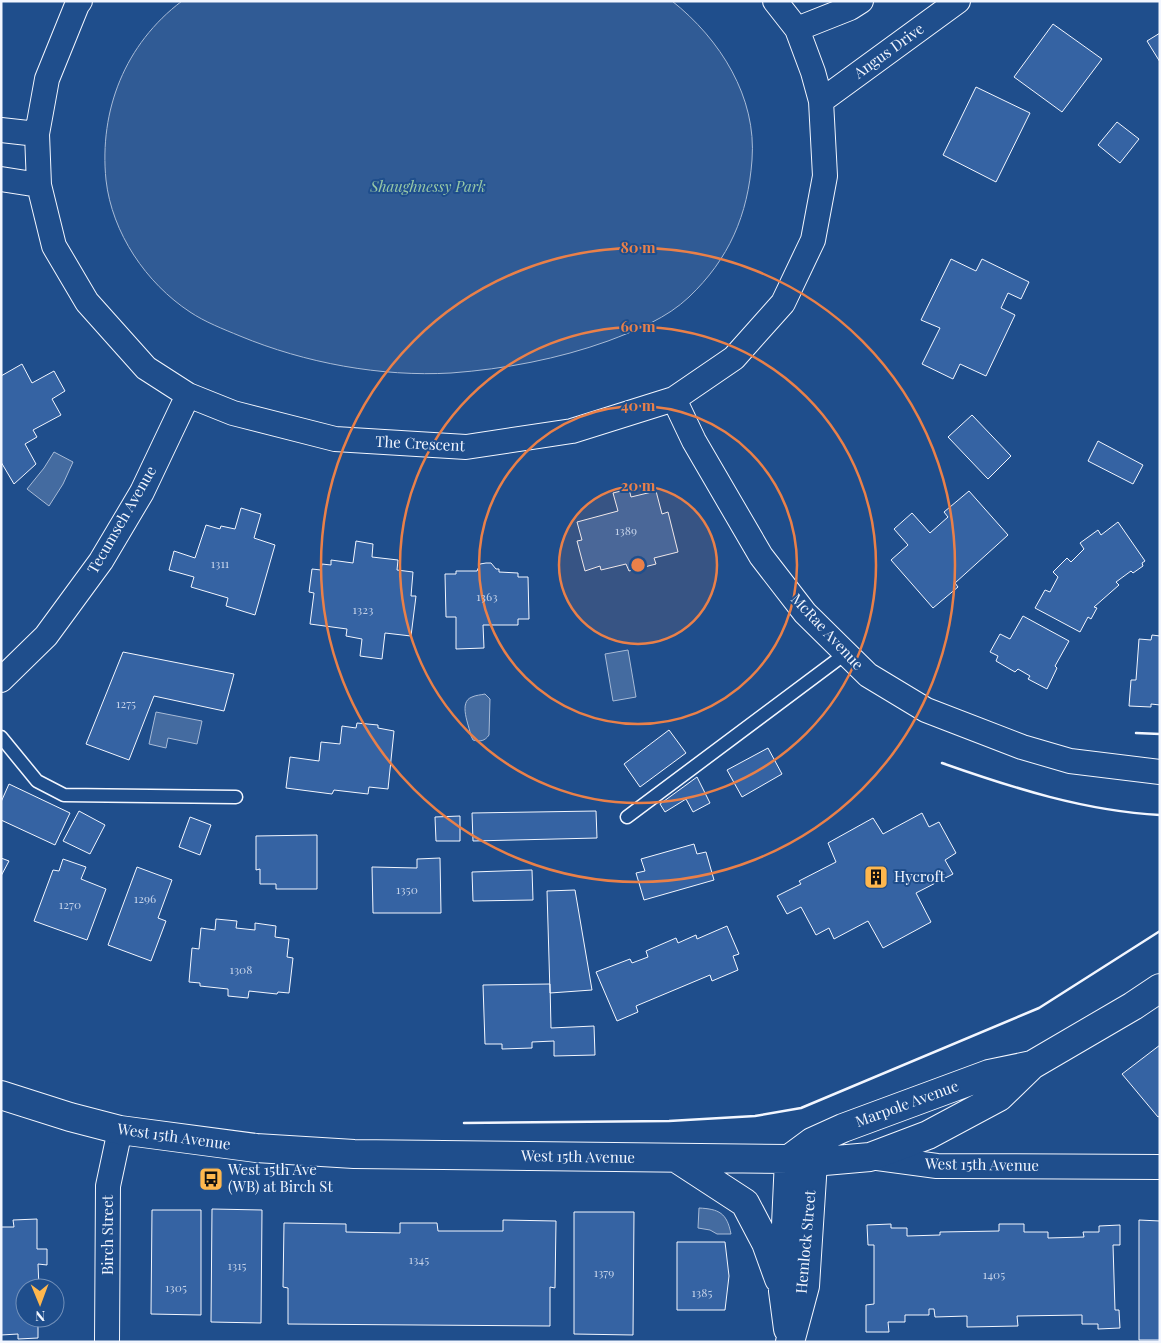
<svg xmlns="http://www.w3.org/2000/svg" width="1161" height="1343" font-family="'Playfair Display',serif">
  <rect width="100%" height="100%" fill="#1f4e8c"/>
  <path fill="#305b95" stroke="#a8bbd7" d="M182,1H672C720,39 757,97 752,160C748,215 729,259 689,297C667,318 637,330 608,341C558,359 505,369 451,373C381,377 305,363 240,336C223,329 205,322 190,312C146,283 112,233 106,180C99,110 125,44 182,1Z"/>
  <path fill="#446ba0" stroke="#a8bbd7" d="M54,452L73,462L63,484L49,506L27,489L44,468Z
    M628,650L636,697L613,701L605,654Z
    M485,694L490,699L489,735C485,741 480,742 473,740L471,736C469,725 458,702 472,697C476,695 481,695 485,694Z
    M156,712L202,721L197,744L168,738L166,748L149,744Z
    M699,1208C719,1209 727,1213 731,1234H717L710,1230L698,1228Z"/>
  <path fill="#3563a3" stroke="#f2f6ff" d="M1053,24L1102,59L1062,112L1014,77Z
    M1160,33V62L1147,41Z
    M976,87L1030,113L996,182L943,155Z
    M1117,122L1139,139L1120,163L1098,145Z
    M951,259L976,271L982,259L1029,282L1021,299L1008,293L1001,308L1015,315L986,376L960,364L953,379L922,364L940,328L921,320Z
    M22,364L32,383L54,371L65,391L52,399L61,415L33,430L37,437L25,444L36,464L14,484L1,462V376Z
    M972,415L1011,456L988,479L948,437Z
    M1098,441L1143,465L1133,484L1088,461Z
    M629,489L631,497L656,491L662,514L668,512L678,552L654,558L656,564L629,571L626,564L601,570L600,566L585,571L577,541L582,540L577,522L618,511L613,493Z
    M969,491L1008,535L955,583L958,587L933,608L891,560L908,545L894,529L912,513L930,533L948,517L944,512Z
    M241,508L261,514L254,538L275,545L255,615L226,606L228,598L191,587L194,577L169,570L174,551L195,558L206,525L220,529L221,526L235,529Z
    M1118,522L1145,561L1142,563L1143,566L1133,573L1131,571L1116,582L1119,585L1094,607L1097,608L1091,619L1088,617L1080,632L1035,608L1045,590L1050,592L1058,577L1053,572L1067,558L1071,562L1084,549L1080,543L1098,530L1101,535Z
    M356,541L373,544L372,557L398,560L397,570L413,572L411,596H416L411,636L385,633L382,659L360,656L362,639L346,636L347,629L310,624L314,593L309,592L312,569L321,570L322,564L331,565V560L353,563Z
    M486,563H491L496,569H499V572L518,573V577H528L529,619H518V625H483L484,648L456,649V617H446L445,574H456V571H477L480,564Z
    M1023,616L1069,641L1055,666L1057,668L1047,689L1028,679L1030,676L1018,669L1015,672L996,661L998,656L990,652L1000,634L1010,639Z
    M1152,635L1160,636V705L1151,704V707L1129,706L1131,680H1136L1139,639L1151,640Z
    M123,652L234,674L224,711L154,696L129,760L86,744Z
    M357,723L378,725V728L394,731L388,789L369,787L368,794L334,790L332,794L286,788L290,757L319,761L321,742L340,744L342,726L356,728Z
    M669,730L686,753L640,787L624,764Z
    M768,748L782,774L742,797L727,770Z
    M697,777L710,803L693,812L686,799L665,812L660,804Z
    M9,784L70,813L55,845L1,820V802Z
    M79,811L105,825L90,854L63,841Z
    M596,811L597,838L473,841L472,813Z
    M922,813L929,827L939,822L956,853L945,860L953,874L916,893L931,922L883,948L868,921L834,939L829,928L816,935L801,907L787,914L777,896L801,884L799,881L836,862L828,843L873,818L883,834Z
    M460,816V841H436L435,817Z
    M190,817L211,825L200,855L179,847Z
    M317,835V889H276V884H260V869L256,870V836Z
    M694,844L697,854L706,852L714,880L644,900L636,873L645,871L641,859Z
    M1,858L9,861L1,876Z
    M440,858L441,913H373L372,867L417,868V859Z
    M63,859L86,867L81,879L106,889L87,940L34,921L53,870L59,871Z
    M137,867L172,880L158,918L166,921L151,961L108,945Z
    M532,870L533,900L473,901L472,872Z
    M575,890L592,990L550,993L547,891Z
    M216,919L237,921L236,928L255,930V923L276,926L275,937L289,939L287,957L293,958L289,993L278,992L277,994L249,991L248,998L228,996V989L200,986V983L189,982L192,948L199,949L201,928L215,930Z
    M727,926L739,954L733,956L738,970L712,981L710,975L636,1006L638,1012L617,1021L596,972L630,959L632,963L648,957L646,951L676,938L678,943L696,935L697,939Z
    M550,984L551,1028L594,1026L595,1055L554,1056V1041L532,1042V1048L502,1049V1044H485L483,985Z
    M1160,1045V1116L1158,1117L1122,1074Z
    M212,1209L262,1210L261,1323L211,1322Z
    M152,1210H201V1315L151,1314Z
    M574,1212H634L633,1335L574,1334Z
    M37,1219V1249H47V1265L38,1264L39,1288H25V1318H38V1338L18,1339V1334L1,1335V1227H14L13,1220Z
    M503,1220L556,1221L555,1288L550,1287V1326L288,1324V1288L283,1287L284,1223L346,1224V1232L400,1233V1223H437L438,1231H503Z
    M1139,1220L1160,1221V1340H1139Z
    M891,1224V1228H907V1236L940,1235V1232L999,1231V1224H1024V1232H1048V1238L1084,1237L1083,1232H1099V1226L1120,1225V1245H1113L1115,1310H1119L1120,1328L1098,1329V1324H1082V1315L1017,1316L1018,1326L967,1327V1316L935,1317L934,1309H929V1315H905V1322H888L889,1332H866V1305L874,1304V1245H868L867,1225Z
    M677,1242H725L729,1276L725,1310H677Z"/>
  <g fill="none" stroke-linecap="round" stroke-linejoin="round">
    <g stroke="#f2f6ff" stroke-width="15">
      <path id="service" d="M1,737L37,781L64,795L236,797
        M627,817L845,654"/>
    </g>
    <g stroke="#f2f6ff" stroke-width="26">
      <path id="minor" d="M80,1L77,5L47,79L37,134L39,185L54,246L87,302L146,368L188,395L233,413L335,439L466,447L572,431L674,399L734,358L783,303L813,240L825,176L821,101L813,72L797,29L775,1
        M797,29L850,8L861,1
        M821,101L958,1
        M1,130L37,134
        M1,179L39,185
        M674,399L694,441L761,556L805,613L868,675L926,710L1022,747L1070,761L1160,772
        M1,680L46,636L101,561L142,492L188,395
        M870,1157L937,1166L1160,1167
        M107,1342L108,1186L120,1130"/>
    </g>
    <g stroke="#f2f6ff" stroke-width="30">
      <path id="tertiary" d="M1,1095L70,1117L120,1130L256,1148L354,1154L789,1159L813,1162L870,1157L928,1135L999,1097L1032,1065L1133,1006L1160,988
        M676,1158L745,1203L766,1243L779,1279
        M789,1159L812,1142L843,1128L989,1074L1032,1065
        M788,1329L783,1291L789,1159
        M790,1342L805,1286L813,1162L812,1143"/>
    </g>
    <use href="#service" stroke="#1f4e8c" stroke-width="12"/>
    <use href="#minor" stroke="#1f4e8c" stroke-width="24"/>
    <use href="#tertiary" stroke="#1f4e8c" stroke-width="28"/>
    <path stroke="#f2f6ff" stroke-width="2.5" d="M1136,733L1160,734
      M942,763C1013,788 1085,811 1160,815
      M464,1123L669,1121L755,1116L801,1108L1039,1008L1160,931"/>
  </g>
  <circle cx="638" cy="565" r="79" fill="#ea8049" fill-opacity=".12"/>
  <g fill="none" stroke="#ea8049" stroke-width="2.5">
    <circle cx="638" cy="565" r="79"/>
    <circle cx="638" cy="565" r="159"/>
    <circle cx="638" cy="565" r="238"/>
    <circle cx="638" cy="565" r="317"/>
  </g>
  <defs>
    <g id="building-square" transform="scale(1.25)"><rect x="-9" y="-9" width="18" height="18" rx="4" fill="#ffb74d" stroke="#1f4e8c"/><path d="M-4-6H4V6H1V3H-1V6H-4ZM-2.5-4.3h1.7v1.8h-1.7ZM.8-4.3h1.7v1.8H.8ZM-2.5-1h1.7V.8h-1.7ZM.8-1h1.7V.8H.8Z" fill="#111"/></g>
    <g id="bus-square" transform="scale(1.25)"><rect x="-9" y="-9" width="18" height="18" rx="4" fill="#ffb74d" stroke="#1f4e8c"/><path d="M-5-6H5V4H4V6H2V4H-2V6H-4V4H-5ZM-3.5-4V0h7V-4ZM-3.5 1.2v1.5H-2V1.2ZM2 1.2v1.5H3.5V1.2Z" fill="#111"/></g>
  </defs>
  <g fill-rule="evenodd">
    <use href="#building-square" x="876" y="877"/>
    <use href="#bus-square" x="211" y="1179"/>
  </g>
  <g text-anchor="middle" stroke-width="4" stroke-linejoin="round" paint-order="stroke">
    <g font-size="12" fill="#c3d1e8">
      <text x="626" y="535">1389</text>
      <text x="220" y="568">1311</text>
      <text x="487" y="601">1363</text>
      <text x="363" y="614">1323</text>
      <text x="126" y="708">1275</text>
      <text x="407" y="894">1350</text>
      <text x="145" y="903">1296</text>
      <text x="70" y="909">1270</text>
      <text x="241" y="974">1308</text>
      <text x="419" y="1264">1345</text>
      <text x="237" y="1270">1315</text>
      <text x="604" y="1277">1379</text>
      <text x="994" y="1279">1405</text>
      <text x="176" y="1292">1305</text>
      <text x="702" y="1297">1385</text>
    </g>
    <g font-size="15" fill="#f2f6ff" stroke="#1f4e8c">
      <text transform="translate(889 51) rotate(-36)" y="5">Angus Drive</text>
      <text transform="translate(420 444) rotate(3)" y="5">The Crescent</text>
      <text transform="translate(122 520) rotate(-60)" y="5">Tecumseh Avenue</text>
      <text transform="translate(827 632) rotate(47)" y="5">McRae Avenue</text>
      <text transform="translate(907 1104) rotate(-20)" y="5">Marpole Avenue</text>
      <text transform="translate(174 1137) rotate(8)" y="5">West 15th Avenue</text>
      <text transform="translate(578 1157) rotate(1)" y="5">West 15th Avenue</text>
      <text transform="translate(982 1165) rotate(1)" y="5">West 15th Avenue</text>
      <text transform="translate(108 1235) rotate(-90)" y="5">Birch Street</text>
      <text transform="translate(806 1242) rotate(-85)" y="5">Hemlock Street</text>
    </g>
    <g font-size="15" font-style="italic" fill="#97c8a6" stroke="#1f4e8c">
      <text x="428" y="192">Shaughnessy Park</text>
    </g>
    <g font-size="15" fill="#f2f6ff" stroke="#1f4e8c" text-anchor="start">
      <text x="894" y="882">Hycroft</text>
      <text x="228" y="1175">West 15th Ave<tspan x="228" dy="17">(WB) at Birch St</tspan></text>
    </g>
  </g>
  <circle cx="638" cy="565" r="8" fill="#ea8049" stroke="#1f4e8c" stroke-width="2.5"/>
  <g font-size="15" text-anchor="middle" font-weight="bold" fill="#ea8049" stroke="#1f4e8c" stroke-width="4" stroke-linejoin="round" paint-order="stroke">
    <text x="638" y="253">80 m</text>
    <text x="638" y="332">60 m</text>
    <text x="638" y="411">40 m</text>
    <text x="638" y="491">20 m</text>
  </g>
  <rect width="1161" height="1343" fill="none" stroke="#f2f6ff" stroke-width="5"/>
  <g transform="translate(40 1303) rotate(179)"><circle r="24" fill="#1f4e8c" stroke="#7391ba"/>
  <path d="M0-4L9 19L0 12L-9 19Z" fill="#ffb74d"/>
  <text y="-8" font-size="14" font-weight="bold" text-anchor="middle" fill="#f2f6ff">N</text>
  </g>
</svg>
